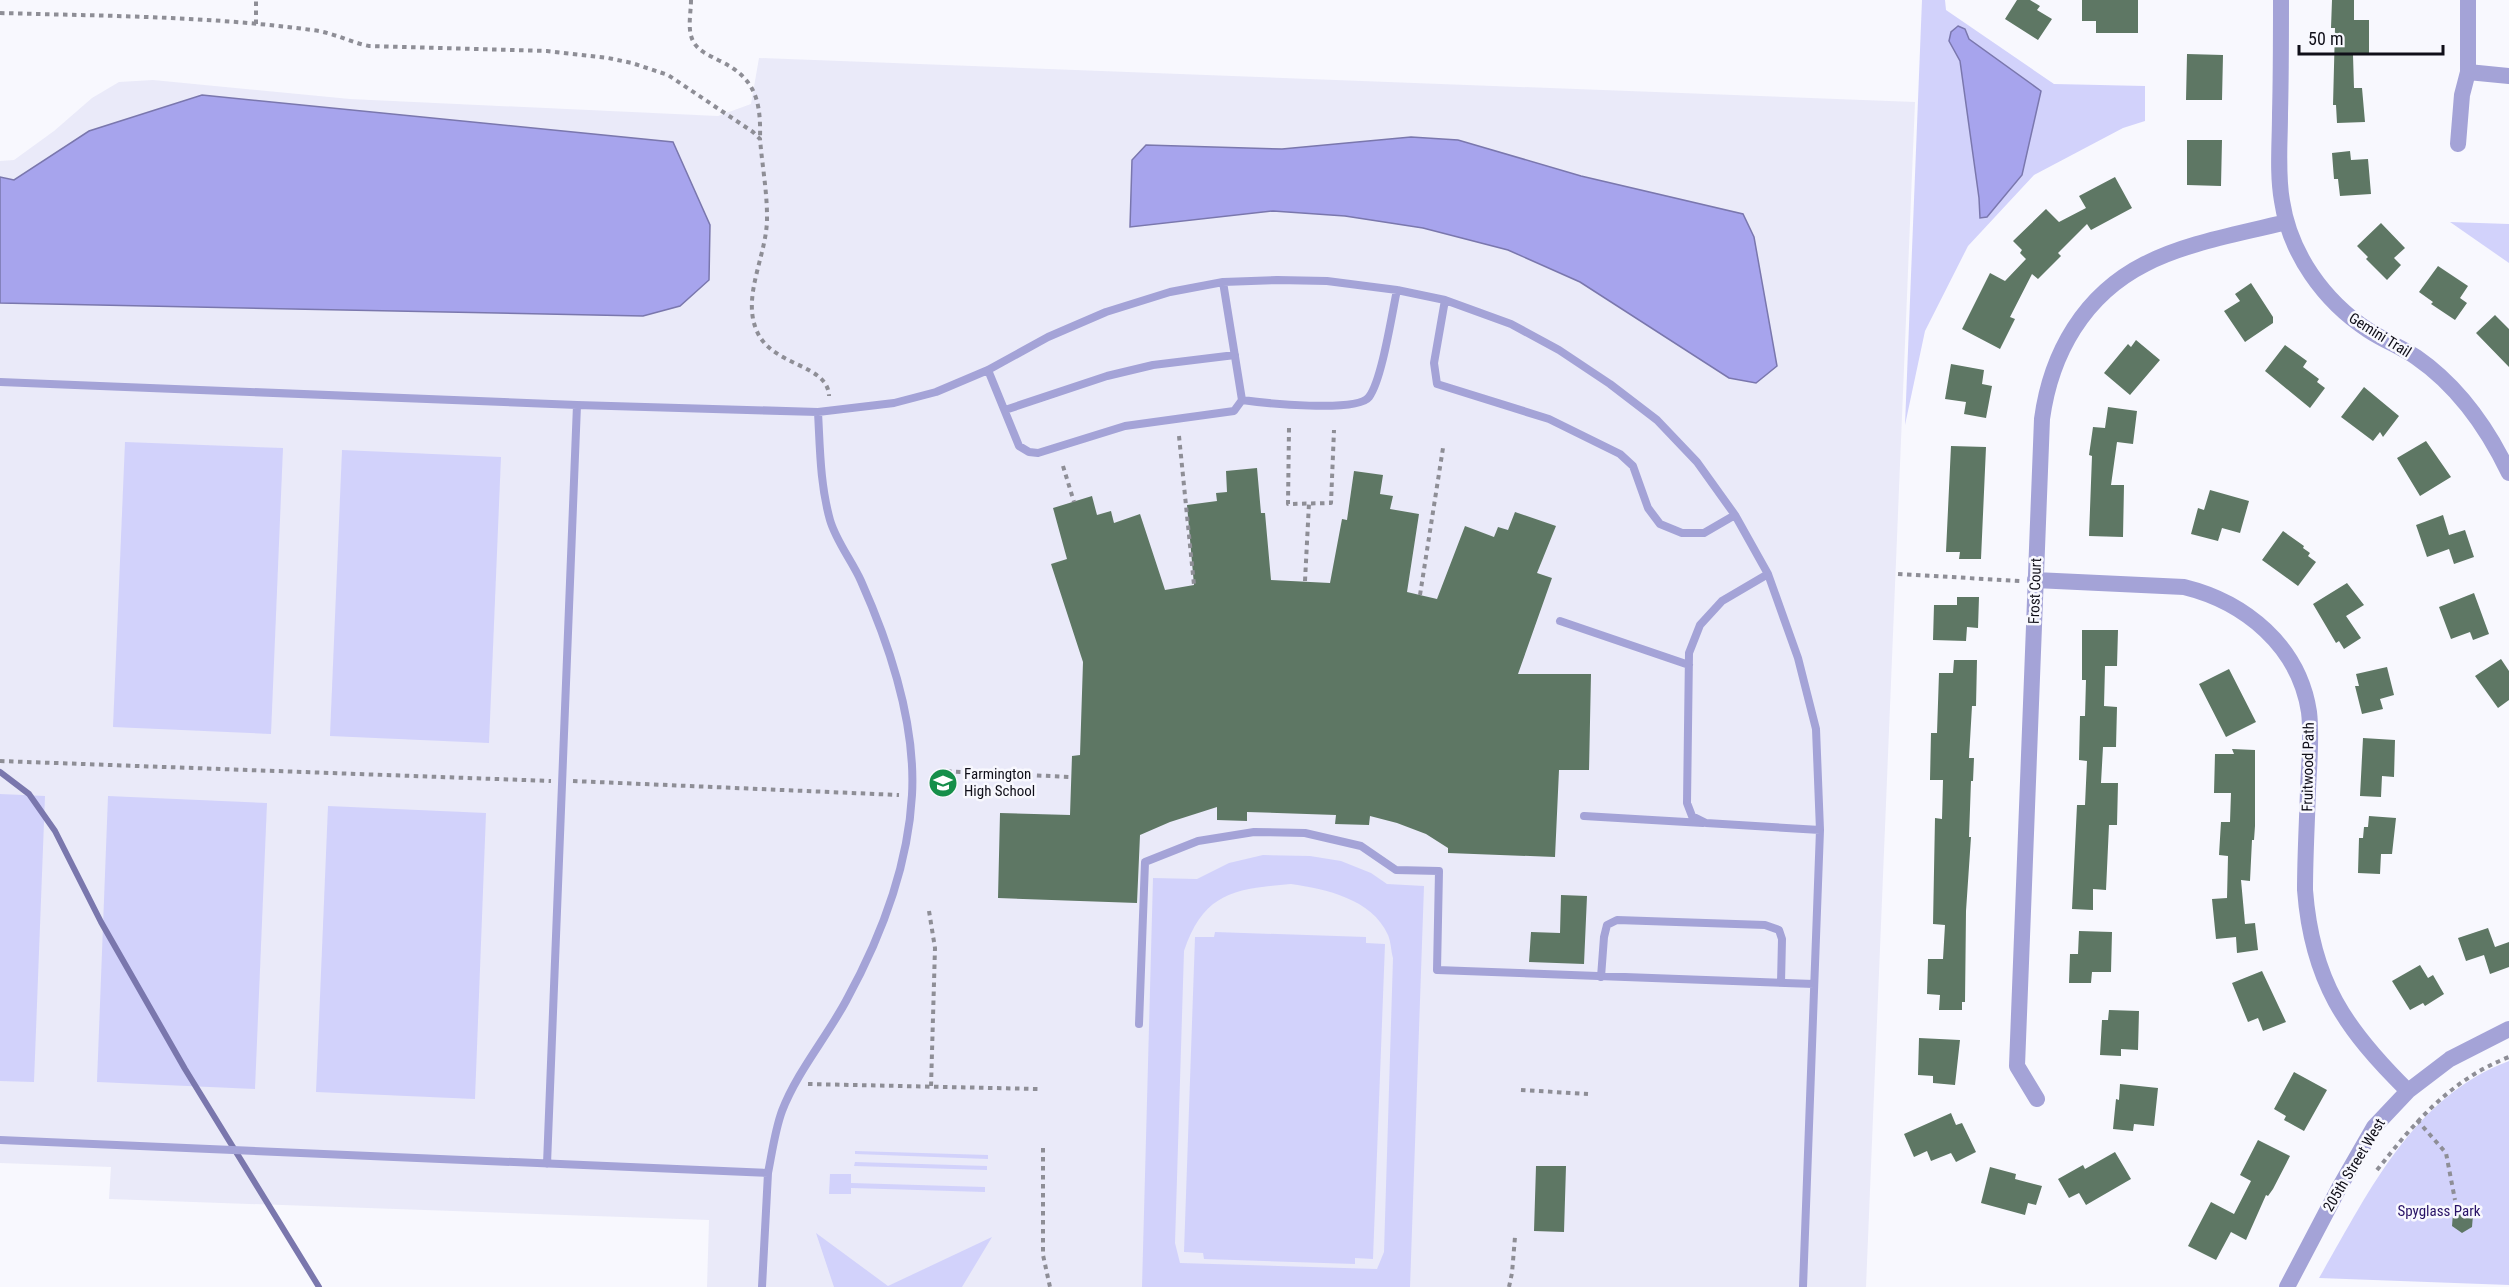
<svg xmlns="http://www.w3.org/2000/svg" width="2509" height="1287" font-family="'Roboto Condensed',sans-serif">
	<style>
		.built { fill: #eaeaf9 }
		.green { fill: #d2d2fb; fill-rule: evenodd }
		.water { fill: #a7a4ed; stroke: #7a77ad; stroke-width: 1.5 }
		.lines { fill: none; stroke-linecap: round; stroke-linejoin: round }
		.stream { stroke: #7a77ad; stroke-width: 6 }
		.building { fill: #5e7764 }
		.path { stroke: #8e8e96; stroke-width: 4; stroke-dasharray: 4.5 4.5; stroke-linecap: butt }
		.lane { stroke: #a4a3d7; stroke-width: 8 }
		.street { stroke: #a4a3d7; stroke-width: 16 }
		.labels { text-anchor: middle; stroke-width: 5; stroke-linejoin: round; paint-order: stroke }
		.street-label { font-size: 15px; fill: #100f19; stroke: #f8f8fe }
		.poi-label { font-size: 15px; fill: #100f19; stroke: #f8f8fe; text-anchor: start }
		.park-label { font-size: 15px; fill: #281266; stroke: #f8f8fe }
	</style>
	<rect width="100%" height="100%" fill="#f8f8fe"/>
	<path class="built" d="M759,58L1915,102L1866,1287H707L709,1220L109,1199L111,1167L0,1163V161L14,160L54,131L92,98L119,82L153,80L350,99L718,116L751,104Z"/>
	<path class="green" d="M1922,0H1945L1946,10L2054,84L2145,86V121L2123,128L2034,175L1968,246L1925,331L1905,425ZM1965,29L1969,39L2004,65L1980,218L1979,198L1960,61L1955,49Z
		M2450,222L2509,224V263Z
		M125,442L283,448L271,734L113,727Z
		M342,450L501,457L489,743L330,736Z
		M0,794L45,796L34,1082L0,1081Z
		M108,796L267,803L255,1089L97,1082Z
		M328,806L486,813L475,1099L316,1092Z
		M1263,855L1310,856L1341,861L1371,873L1387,884L1424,886L1410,1287H1142L1153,878L1197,879L1229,863ZM1291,884C1326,889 1372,899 1388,935C1391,942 1391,951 1393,958L1384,1252L1377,1269L1180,1263L1175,1243L1184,951C1204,892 1235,889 1291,884Z
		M1215,932L1366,937V943L1385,944L1373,1259L1355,1258V1264L1204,1259L1203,1253L1184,1252L1195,937H1214Z
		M2509,1061V1285L2319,1278C2368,1194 2412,1097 2509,1061Z
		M855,1151L988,1155V1159L855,1154Z
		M855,1162L987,1166V1170L854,1166Z
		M830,1174H851V1183L985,1187V1192L851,1188V1194H829Z
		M816,1233L888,1286L992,1237L962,1287H834Z"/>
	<path class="water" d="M1958,26L1965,29L1969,39L2041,91L2022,175L1987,217L1980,218L1979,198L1960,61L1949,41L1951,32Z
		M202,95L673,142L710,225L709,280L680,306L643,316L0,303V177L14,180L89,131Z
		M1411,137L1458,140L1581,176L1743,214L1754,237L1777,366L1756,383L1729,378L1580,282L1508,250L1423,228L1345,216L1273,211L1130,227L1132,160L1146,145L1282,149Z"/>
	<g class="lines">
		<path class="stream" d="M0,772L29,794L55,831L101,922L185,1069L319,1287"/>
	</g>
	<path class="building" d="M2017,0H2030L2040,6L2037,10L2052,19L2038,40L2005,19Z
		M2082,0H2138V33H2096V21H2082Z
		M2332,0H2354V20H2369V55H2353L2354,88H2362L2365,122L2337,123L2336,105H2333L2335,28H2331Z
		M2187,54L2223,55L2222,100H2186Z
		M2187,140H2222L2221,186L2187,185Z
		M2350,151L2351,160L2368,159L2371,194L2340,196L2338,179H2334L2332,153Z
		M2115,177L2132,208L2091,230L2087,224L2058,253L2061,256L2038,279L2032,274L2010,317L2015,319L2000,349L1962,329L1990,273L2005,281L2026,259L2020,253L2022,250L2013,241L2046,209L2059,222L2086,208L2079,196Z
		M2381,223L2405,248L2394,258L2401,265L2387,280L2366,259L2368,257L2357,246Z
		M2438,266L2468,286L2460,298L2467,303L2455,320L2431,304L2433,302L2419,292Z
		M2251,283L2273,317V323L2245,342L2224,311L2240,301L2235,294Z
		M2495,315L2509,329V367L2476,333Z
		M2136,340L2160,360L2130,395L2104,373L2128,344L2131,347Z
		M2285,345L2307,361L2303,367L2319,379L2317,382L2325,388L2310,408L2265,371Z
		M1951,364L1984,370L1982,384L1992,386L1986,418L1964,414L1966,402L1945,399Z
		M2364,387L2399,416L2383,437L2380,432L2373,441L2341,417Z
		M2108,407L2137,411L2133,444L2117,442L2111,485H2124L2123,537L2089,536L2092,456L2089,455L2093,427L2105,428Z
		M2426,441L2451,477L2420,496L2397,458Z
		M1951,446L1986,447L1981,559H1959L1960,552H1946Z
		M1257,468L1261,513H1265L1271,580L1330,583L1342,519L1347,520L1354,471L1383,475L1380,494L1393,496L1390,509L1419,514L1407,592L1437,599L1465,526L1494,537L1498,527L1508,530L1515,512L1556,526L1537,573L1552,578L1518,674H1591L1589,770H1559L1555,857L1448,853V848L1426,834L1397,823L1370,816L1369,825L1335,824L1336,815L1247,812V821L1217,820V807L1170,822L1140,835L1137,903L998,898L1000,813L1070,815L1072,756L1080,755L1083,662L1051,564L1067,559L1053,508L1092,496L1097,515L1111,511L1114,523L1140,514L1165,590L1194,585L1187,505L1217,501L1216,493L1227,492L1226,471Z
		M2210,490L2249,501L2240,533L2222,528L2218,541L2191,534L2198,508L2204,510Z
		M2443,515L2449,535L2465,530L2474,557L2454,564L2449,549L2427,557L2416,525Z
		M2283,531L2304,546L2303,548L2310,553L2308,556L2316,562L2298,586L2262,560Z
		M2347,583L2364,605L2346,616L2361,638L2344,649L2339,641L2336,643L2313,604Z
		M2474,593L2489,634L2473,640L2470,632L2451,639L2439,607Z
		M1957,597H1979L1978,628L1967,627L1966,641L1933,640L1934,605H1957Z
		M2082,630H2118L2117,666H2105L2104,706L2117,707L2116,747H2103L2101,783H2118L2117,825H2109L2106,890L2093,889V910L2072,909L2077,805H2085L2087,761L2079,760L2080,716H2085L2086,680H2082Z
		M2501,659L2509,671V700L2498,708L2475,676Z
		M1954,660H1977L1976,706H1972L1969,758H1974L1973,781H1971L1969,837H1971L1966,911L1965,1002H1962V1010H1939L1940,995L1927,994L1928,959H1943L1945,925L1933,924L1935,818L1942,819L1943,780H1930L1931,733H1937L1939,673H1953Z
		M2387,667L2394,695L2380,699L2383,709L2362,714L2355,686H2359L2356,674Z
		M2229,669L2256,722L2226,737L2199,684Z
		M2363,738L2395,740L2394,777L2382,776L2381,797L2360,796Z
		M2232,749L2255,750V826L2254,840H2252L2250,881L2241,880L2245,924L2255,923L2258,950L2237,953L2236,937L2216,939L2212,899L2227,898L2228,856L2219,855L2221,822H2230L2231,793H2214L2215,754H2234Z
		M2369,816L2396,818L2392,854H2381L2380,874L2358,873L2359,838H2363L2364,827H2368Z
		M1561,895L1587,896L1584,964L1529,962L1531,932L1560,933Z
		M2488,928L2495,947L2509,942V967L2490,974L2484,955L2466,961L2458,938Z
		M2079,931L2112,932L2111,972H2092L2091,983H2069L2070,954H2078Z
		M2420,965L2428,978L2433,975L2444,994L2425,1006L2423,1003L2410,1010L2392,981Z
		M2262,971L2286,1022L2263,1031L2258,1018L2248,1022L2232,983Z
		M2109,1010L2139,1011L2138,1050L2121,1049V1056L2100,1055L2102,1020H2108Z
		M1919,1038L1960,1040L1955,1085L1933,1083V1076L1918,1075Z
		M2294,1072L2327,1090L2304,1131L2284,1120L2286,1116L2274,1109Z
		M2120,1084L2158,1088L2154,1126L2134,1124L2133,1131L2113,1129L2116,1099L2119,1100Z
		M1951,1113L1956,1125L1962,1123L1976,1152L1956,1162L1951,1153L1931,1161L1927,1151L1914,1157L1904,1134Z
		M2258,1140L2290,1156L2273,1189L2268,1196L2266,1195L2246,1240L2231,1232L2216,1260L2188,1246L2211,1202L2234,1214L2251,1181L2240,1175Z
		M2115,1152L2131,1179L2086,1205L2079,1193L2069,1198L2058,1179L2083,1165L2085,1169Z
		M1536,1166H1566L1564,1232L1534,1231Z
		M1990,1167L2016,1174L2015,1179L2042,1186L2036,1205L2028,1203L2025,1215L1981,1203Z
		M2463,1208L2473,1215L2472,1227L2462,1233L2452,1226L2453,1213Z"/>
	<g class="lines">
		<path class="path" d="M691,0C691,13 687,29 693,41C698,51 709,55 718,60C755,77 761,100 760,138
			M0,13C104,16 208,16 312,30C332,32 349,42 369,46L547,51L608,58L632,63L668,75L753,132L760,139C762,164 767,191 767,216C768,253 742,294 756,329C770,367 828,363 829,396
			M256,24V0
			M1289,428L1288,504L1331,503L1334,430
			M1179,436L1194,585
			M1063,466L1074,502
			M1898,574L2020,581
			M1305,581L1309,503
			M1420,595L1443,448
			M0,761L551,781
			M938,771L1071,777
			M573,781L899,795
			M929,911L935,948L931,1087
			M808,1084L1038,1089
			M1521,1090L1588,1094
			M2417,1120L2446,1153L2455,1200
			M1043,1148V1255L1050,1287
			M2377,1170C2415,1122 2450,1080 2509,1057
			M1509,1287L1512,1273L1515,1237"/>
		<path class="lane" d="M1445,300L1434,363L1437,384L1549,419L1620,454L1633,466L1648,508L1660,524L1682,533H1704L1735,515
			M988,370L1019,446L1029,452L1038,453L1125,426L1234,411L1242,400L1223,282
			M0,382L577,405L818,412L894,403L936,392L988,370L1048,337L1106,312L1170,292L1223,282L1277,280L1327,281L1397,290L1445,300L1511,324L1559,350L1610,384L1657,420L1697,462L1735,515L1768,574L1798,658L1816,729L1820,830L1803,1287
			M1242,400C1264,403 1357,413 1369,397C1382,380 1392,313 1397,290
			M1005,410L1107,376L1153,365L1235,355
			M1768,574L1722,601L1700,625L1689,653L1687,803L1692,816L1706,823L1820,830
			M1560,621L1689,665
			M1584,816L1703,823
			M1601,977L1604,937L1607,925L1617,920L1765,925L1779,930L1782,939L1781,983
			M1139,1024L1145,862L1198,841L1254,832L1305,833L1361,846L1396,870L1439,871L1437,970L1814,984
			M0,1140L768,1173L762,1287
			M547,1164L577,405
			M768,1173C772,1153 775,1130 782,1111C797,1072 826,1038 846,1001C880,939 908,867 912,795C916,723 890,646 861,581C852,561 836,541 830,520C820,484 820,448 818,412"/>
		<path class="street" d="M2281,0C2281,38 2281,76 2280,114C2280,143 2277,173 2282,201C2290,254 2324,301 2368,330C2383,340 2401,347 2416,357C2458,386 2487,427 2509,473
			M2468,72L2509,76
			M2458,144L2462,95L2468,72V0
			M2035,580L2184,587C2245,602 2299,646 2309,712C2312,737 2309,764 2308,790C2307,823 2305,857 2305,890C2312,981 2345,1029 2408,1091
			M2037,1099L2017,1066L2042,419C2051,353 2084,295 2145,264C2188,242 2240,234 2286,222
			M2287,1287L2339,1188L2374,1127L2408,1091L2450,1059L2509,1029"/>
	</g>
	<defs>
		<g id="school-disc" transform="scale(1.5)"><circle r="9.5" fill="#168f4a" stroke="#f8f8fe"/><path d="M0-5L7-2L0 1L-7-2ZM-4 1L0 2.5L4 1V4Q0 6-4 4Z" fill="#fff"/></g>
	</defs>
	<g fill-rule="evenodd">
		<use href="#school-disc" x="943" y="783"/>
	</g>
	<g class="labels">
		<g class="street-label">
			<text transform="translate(2380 335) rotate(32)" y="5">Gemini Trail</text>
			<text transform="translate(2035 591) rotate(-88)" y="5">Frost Court</text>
			<text transform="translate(2308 767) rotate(-89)" y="5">Fruitwood Path</text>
			<text transform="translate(2354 1165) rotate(-59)" y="5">205th Street West</text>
		</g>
		<g class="poi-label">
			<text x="964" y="779">Farmington<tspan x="964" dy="17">High School</tspan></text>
		</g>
		<g class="park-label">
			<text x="2439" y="1216">Spyglass Park</text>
		</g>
	</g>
	<path d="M2299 45v9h144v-9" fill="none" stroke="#100f19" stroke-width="3"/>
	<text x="2308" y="45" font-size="18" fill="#100f19" stroke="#f8f8fe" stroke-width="4.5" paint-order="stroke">50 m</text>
</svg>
